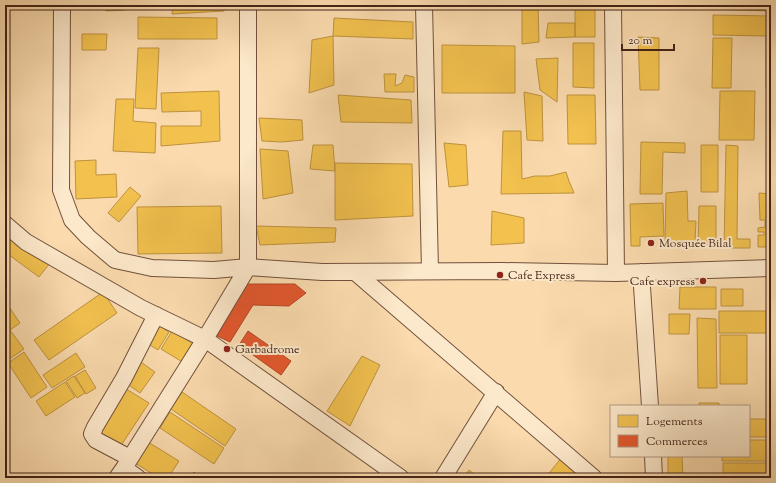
<svg xmlns="http://www.w3.org/2000/svg" width="776" height="483" font-family="'Sorts Mill Goudy',serif">
	<style>
		.homes { fill: #f2c14e; stroke: #be923e }
		.shops { fill: #e4572e; stroke: #b44727 }
		.lines { fill: none; stroke-linecap: round; stroke-linejoin: round }
		.minor-casing { stroke: #71513d; stroke-width: 18 }
		.minor { stroke: #fce8ca; stroke-width: 16 }
		.poi-dot { fill: #8f2418; stroke: #fce8ca; stroke-width: 1.5 }
		.labels { text-anchor: middle; stroke-width: 4; stroke-linejoin: round; paint-order: stroke }
		.poi-label { font-size: 12px; fill: #432317; stroke: #fce8ca; text-anchor: start }
	</style>
	<rect width="100%" height="100%" fill="#fbdbae"/>
	<filter id="stains"><feTurbulence type="fractalNoise" baseFrequency=".005" numOctaves="4"/><feColorMatrix values="0 0 0 0 .2 0 0 0 0 .09 0 0 0 0 .02 0 0 0 .5 -.17"/></filter>
	<radialGradient id="worn" r=".72"><stop offset=".6" stop-color="#630" stop-opacity="0"/><stop offset="1" stop-color="#630" stop-opacity=".3"/></radialGradient>
	<path class="homes" d="M105,5H124L125,10L106,11Z
		M173,5H224V11L172,14Z
		M522,5H538L539,42L522,44Z
		M575,5H595V37H575Z
		M710,5H771V11L710,9Z
		M713,15L771,16V89H766V36L713,35Z
		M138,17L217,18V39H138Z
		M334,18L413,22V39L333,36Z
		M548,23H575V37L546,38Z
		M82,34H107L106,50H82Z
		M333,36L334,85L309,93L312,40Z
		M638,37L659,38V90H640Z
		M713,38H732L731,88H712Z
		M573,43H594V88L573,87Z
		M442,45L515,46V93H442Z
		M138,48H159L156,109L135,108Z
		M558,58L557,102L540,90L536,59Z
		M384,74H396L395,86L402,83L405,75L414,77V92H385Z
		M219,91L220,141L161,146V126H201V111L162,112L161,93Z
		M720,91H755L754,140H719Z
		M524,92L542,96L543,141L527,140Z
		M338,95L411,100L412,123L341,122Z
		M567,95H595L596,144H568Z
		M116,99H134L133,121L156,123L155,153L113,151Z
		M259,118L302,120L303,140L282,142L262,141Z
		M503,131H521L522,179L535,176H550L566,172L569,181L574,193L501,194Z
		M641,142L685,143V153L663,152L662,194H640Z
		M444,143L466,145L468,185L449,187Z
		M313,145H333L335,171L310,169Z
		M701,145H718V192H701Z
		M726,145L738,146L737,239H750V248H724Z
		M260,149L288,151L293,193L263,199Z
		M96,160V175L116,174L117,197L76,199L75,161Z
		M335,163L412,164L413,216L335,220Z
		M130,187L141,196L119,222L108,213Z
		M687,191L688,221H696L695,243L665,244L666,193Z
		M759,193L771,194V247H758V235H764V232H758V228L765,227V220H760Z
		M663,203L664,236L640,237V246H631L630,204Z
		M221,206L222,253L138,254L137,207Z
		M699,206H716V244H698Z
		M492,211L524,218V243L491,245Z
		M256,226L336,228L335,242L260,245Z
		M5,230L50,263L39,277L5,252Z
		M768,286H771V307H767Z
		M680,287H716V309H679Z
		M721,289H743V306H721Z
		M103,292L117,313L49,360L34,340Z
		M5,301L20,323L10,330L24,349L5,362Z
		M719,311H771V333H719Z
		M669,314H690L689,334H669Z
		M697,318L716,319L717,388H698Z
		M156,324L169,332L158,350L145,342Z
		M172,331L195,345L184,363L161,349Z
		M720,335H747V384H720Z
		M24,352L47,387L31,398L8,363Z
		M76,353L85,367L52,388L43,375Z
		M362,356L380,365L350,426L327,411Z
		M138,360L155,372L140,393L123,381Z
		M85,370L96,388L86,394L75,376Z
		M74,376L85,393L77,398L66,381Z
		M65,382L75,397L46,416L36,401Z
		M123,387L149,403L120,447L95,430Z
		M182,392L236,429L225,446L171,409Z
		M699,403H719V406H699Z
		M170,412L224,448L214,464L160,428Z
		M749,419H771V437H749Z
		M749,440H771V461H722V456H749Z
		M148,442L179,461L168,478H159L135,463Z
		M668,456H682L683,478H668Z
		M562,457L586,478H547L546,477Z
		M723,463H771V478H723Z
		M469,470L479,478H463Z
		M194,472L202,478H190Z"/>
	<path class="shops" d="M247,284H295L306,293L289,306L253,305L230,342L215,335Z
		M248,331L291,361L281,375L239,345Z"/>
	<g class="lines">
		<g class="minor-casing">
			<path id="minor" d="M62,5L61,190L72,220L88,237L115,260L152,268L214,270L248,267L322,272L502,271L616,273L771,268
				M424,5L430,271
				M613,5L616,273
				M5,224L26,242L141,308L205,339L401,478
				M355,272L594,478
				M641,272L650,406
				M653,456L654,478
				M130,458L96,440L92,434L95,427L124,378L156,315
				M124,468L138,478
				M117,478L124,468L205,339L248,267V5
				M443,478L496,392"/>
		</g>
		<use href="#minor" class="minor"/>
	</g>
	<g class="poi-dot">
		<circle cx="651" cy="243" r="4"/>
		<circle cx="500" cy="275" r="4"/>
		<circle cx="703" cy="281" r="4"/>
		<circle cx="227" cy="349" r="4"/>
	</g>
	<g class="labels">
		<g class="poi-label">
			<text x="659" y="247">Mosquée Bilal</text>
			<text x="508" y="279">Cafe Express</text>
			<text x="695" y="285" text-anchor="end">Cafe express</text>
			<text x="235" y="353">Garbadrome</text>
		</g>
	</g>
	<rect width="776" height="483" fill="none" stroke="#fbdbae" stroke-width="20"/>
	<rect x="6" y="6" width="764" height="471" fill="none" stroke="#432317" stroke-width="2"/>
	<rect x="10" y="10" width="756" height="463" fill="none" stroke="#432317"/>
	<rect x="610" y="405" width="140" height="52" fill="#fce8ca" stroke="#b29982"/>
	<rect x="618" y="415" width="20" height="12" fill="#f2c14e" stroke="#b29982"/>
	<text x="646" y="425" font-size="12" fill="#432317">Logements</text>
	<rect x="618" y="435" width="20" height="12" fill="#e4572e" stroke="#b29982"/>
	<text x="646" y="445" font-size="12" fill="#432317">Commerces</text>
	<path d="M622 44v6h52v-6" fill="none" stroke="#432317" stroke-width="2"/>
	<text x="628" y="44" font-size="12" fill="#432317" stroke="#fce8ca" stroke-width="3" paint-order="stroke">20 m</text>
	<rect width="100%" height="100%" filter="url(#stains)"/>
	<rect width="100%" height="100%" fill="url(#worn)"/>
</svg>
